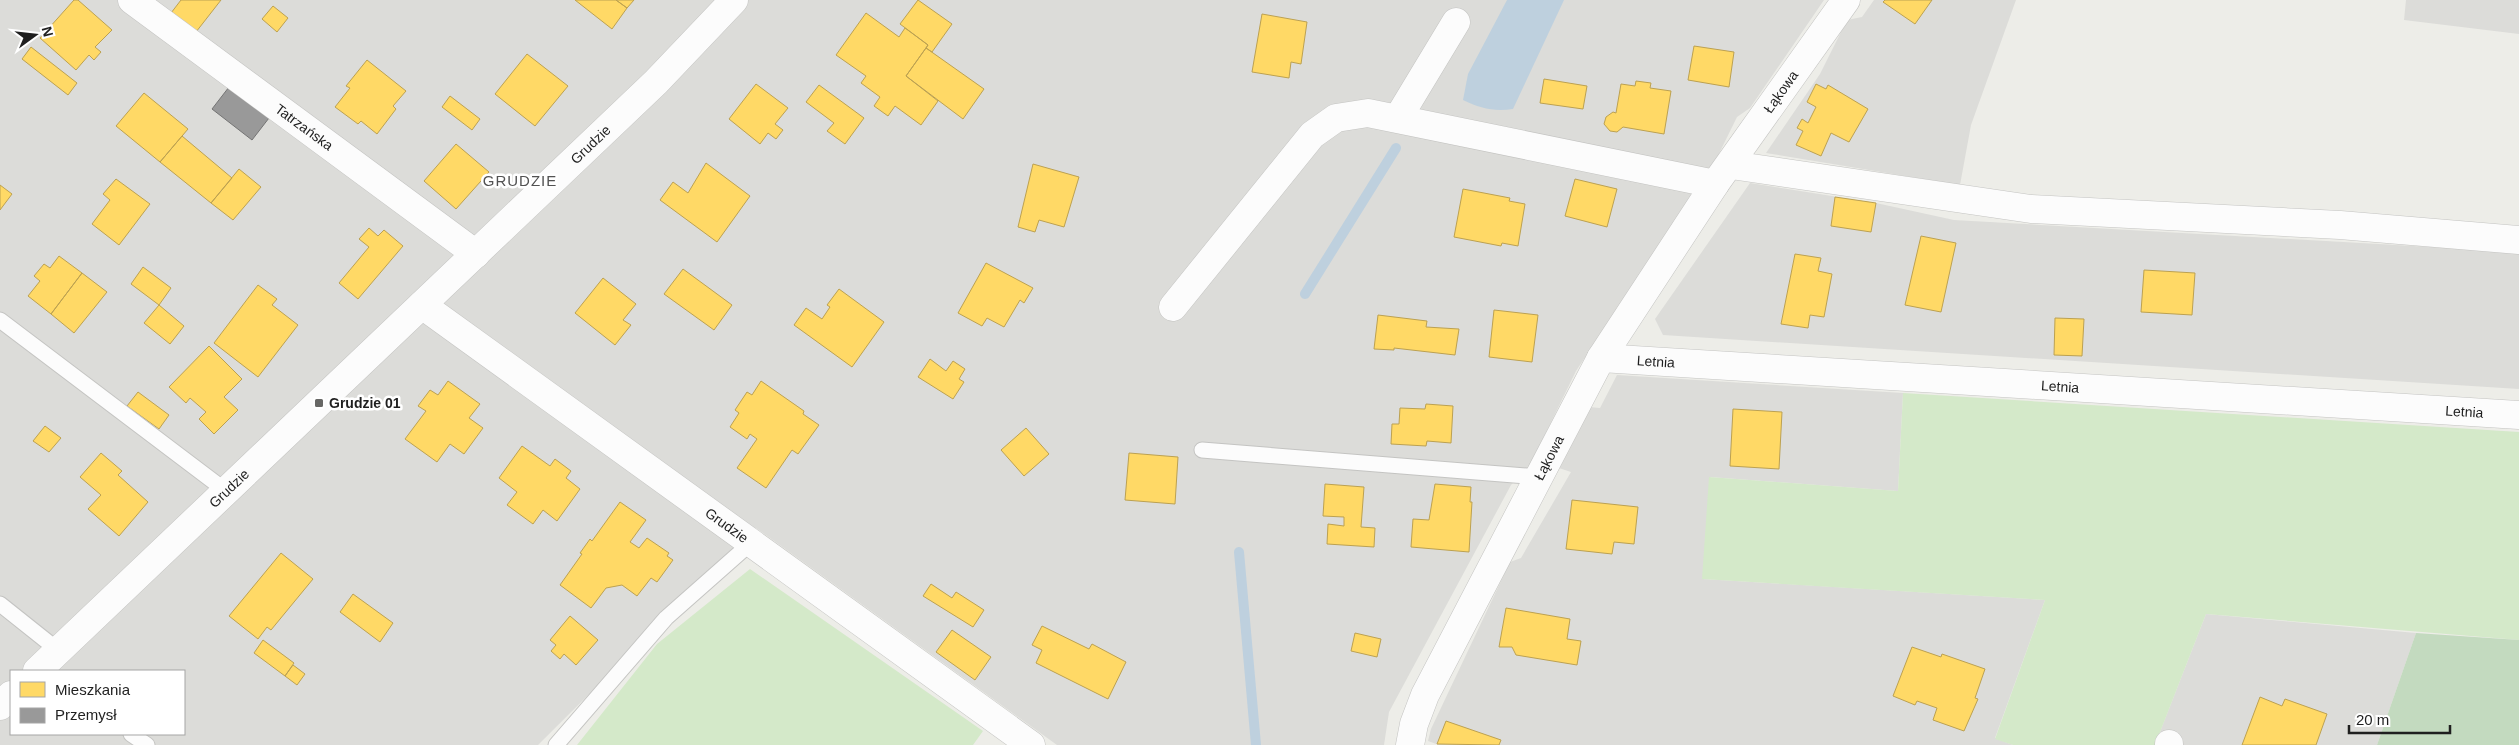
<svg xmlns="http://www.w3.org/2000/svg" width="2519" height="745" font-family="Arial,sans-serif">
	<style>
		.residential { fill: #dcdcd9; fill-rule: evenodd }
		.grass { fill: #d4e9c9 }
		.forest { fill: #c3dabf }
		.water { fill: #bed0de }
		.homes { fill: #ffd966; stroke: #bca151 }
		.industry { fill: #999; stroke: #747474 }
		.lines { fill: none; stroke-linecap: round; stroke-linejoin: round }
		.stream { stroke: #bed0de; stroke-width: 10 }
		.lane-casing { stroke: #c4c4c2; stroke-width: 17 }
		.street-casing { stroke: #c4c4c2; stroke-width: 29 }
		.lane { stroke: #fcfcfc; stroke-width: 15 }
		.street { stroke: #fcfcfc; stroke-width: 28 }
		.poi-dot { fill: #676765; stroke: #fff; stroke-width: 2 }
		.labels { text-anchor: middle; stroke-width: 5; stroke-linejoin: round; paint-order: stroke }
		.street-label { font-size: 14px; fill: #1f1f1f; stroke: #fff }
		.poi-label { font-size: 14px; font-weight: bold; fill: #1f1f1f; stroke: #fff; text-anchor: start }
		.neighbourhood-label { font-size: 15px; letter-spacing: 1px; fill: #525252; stroke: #fff }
	</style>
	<rect width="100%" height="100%" fill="#edede8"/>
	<path class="residential" d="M0,0H1824L1750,108L1737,117L1709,174L1691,197L1576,371L1531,463L1511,485L1389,712L1384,745H1057L756,528L538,745H0ZM11,671H184V734H11Z
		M1874,0H2016L1971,125L1960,185L1766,153L1820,74L1847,20L1862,17Z
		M2406,0H2519V34L2404,20Z
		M1750,183L1876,203L1954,220L2519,252V389L1663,335L1655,319Z
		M1617,375L1903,393L1898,491L1710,477L1703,579L2045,600L1995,738L2013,745H1439L1428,741L1431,729L1510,562L1521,558L1571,472L1559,468L1589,407L1600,408Z
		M2206,614L2416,633L2377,745H2180L2158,737Z"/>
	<path class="grass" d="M1903,393L2519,432V640L2206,614L2155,745H2013L1995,739L2045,600L1702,579L1709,477L1898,491Z
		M750,569L983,731L973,745H577L657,644Z"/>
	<path class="forest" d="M2416,633L2519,640V745H2377Z"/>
	<path class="water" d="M1507,0H1564L1513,109C1493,112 1480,108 1463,100L1468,74Z"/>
	<path class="homes" d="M74,0H78L112,30L95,47L101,52L94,60L89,55L76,70L40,38Z
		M181,0H221L196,32L171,13Z
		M575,0H616L627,8L612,29Z
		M616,0H634L627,8Z
		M918,0L952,24L932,52L926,48L928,45L900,24Z
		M1885,0H1932L1915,24L1883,2Z
		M273,6L288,18L277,32L262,19Z
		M866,13L899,37L905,28L928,45L906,76L938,101L921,125L895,106L888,116L874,106L880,97L861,83L866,76L836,55Z
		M1262,14L1307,22L1301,64L1291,62L1289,78L1252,72Z
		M1694,46L1734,52L1729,87L1688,80Z
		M31,47L77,83L68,95L22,59Z
		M926,48L984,89L963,119L906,76Z
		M527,54L568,86L535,126L495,94Z
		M367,60L406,91L393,106L396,109L377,134L361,121L358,124L335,107L350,88L346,86Z
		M1544,79L1587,86L1583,109L1540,103Z
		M1636,81L1651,83L1650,88L1671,91L1664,134L1623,127L1617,132L1610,131L1604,124L1606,117L1613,112L1616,113L1621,84L1635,86Z
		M756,84L788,108L775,124L783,130L776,139L768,133L760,144L729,119Z
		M1816,84L1826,89L1828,85L1868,109L1849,142L1831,133L1821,156L1796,145L1803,131L1797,128L1802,119L1808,123L1816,107L1807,102Z
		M819,85L864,118L845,144L827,131L834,123L806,102Z
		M144,93L188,129L160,162L116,126Z
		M450,96L480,119L472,130L442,107Z
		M182,136L232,178L211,203L160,162Z
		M456,144L489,172L456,209L424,181Z
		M706,163L750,196L717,242L660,200L673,182L688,193Z
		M1033,164L1079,177L1064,227L1039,220L1035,232L1018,227Z
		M239,169L261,187L233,220L211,203Z
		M116,179L150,204L119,245L92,224L110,200L103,194Z
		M1575,179L1617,189L1607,227L1565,216Z
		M0,185L12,194L0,210Z
		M1463,189L1510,198L1509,201L1525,204L1518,246L1502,243L1501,246L1454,237Z
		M1835,197L1876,203L1871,232L1831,226Z
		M369,228L378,236L384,230L403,246L358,299L339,283L369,247L359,239Z
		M1921,236L1956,243L1941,312L1905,305Z
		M1795,254L1821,258L1818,271L1832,274L1824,317L1810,315L1808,328L1781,324Z
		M59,256L82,273L51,314L28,296L40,281L34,276L44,264L50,268Z
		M986,263L1033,288L1024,303L1020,300L1004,327L987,318L982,326L958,313Z
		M143,267L171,288L159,305L131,284Z
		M683,269L732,305L714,330L664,294Z
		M2144,270L2195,273L2192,315L2141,312Z
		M82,273L107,292L74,333L51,314Z
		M603,278L636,304L623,320L631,325L615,345L575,313Z
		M258,285L277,299L272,305L298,325L258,377L214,343Z
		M839,289L884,322L852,367L794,325L806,308L822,319L830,307L827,305Z
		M159,305L184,326L170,344L144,323Z
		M1494,310L1538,315L1532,362L1489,357Z
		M1378,315L1427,321L1426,327L1459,329L1455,355L1394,348V350L1374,349Z
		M2055,318L2084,319L2082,356L2054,355Z
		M209,346L242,379L224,397L238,410L214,434L199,419L206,412L190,398L186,403L169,387Z
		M930,359L946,371L953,361L965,369L959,379L964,382L953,399L918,377Z
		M448,381L480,404L469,418L483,428L464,454L450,444L437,462L405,439L426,411L418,406L430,390L438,395Z
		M761,381L804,411L803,414L819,425L798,454L792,450L766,488L737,468L757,439L750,434L747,439L730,427L739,413L735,410L747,392L752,395Z
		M138,392L169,415L159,429L127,406Z
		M1426,404L1453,406L1451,443L1427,441L1426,446L1391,444L1392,424H1399L1400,408L1425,409Z
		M1733,409L1782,412L1779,469L1730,466Z
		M45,426L61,438L49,452L33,441Z
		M1026,428L1049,454L1024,476L1001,450Z
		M522,446L550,466L555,459L571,471L566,478L580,489L557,521L543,510L533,524L507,505L517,492L499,478Z
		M101,453L122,471L118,475L148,502L119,536L88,509L101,495L80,477Z
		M1129,453L1178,457L1175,504L1125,500Z
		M1325,484L1364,487L1361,527L1375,528L1374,547L1327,544L1328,524L1344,526V517L1323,516Z
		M1435,484L1471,487L1470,502H1472L1469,552L1411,547L1413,519L1429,520Z
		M1572,500L1638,507L1634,544L1614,542L1612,554L1566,549Z
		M620,502L646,520L630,542L639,548L647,538L669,553L667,556L673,560L657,582L651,578L637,596L622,585L606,588L591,608L560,585L582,554L580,553L590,539L592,541Z
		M281,553L313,579L271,630L267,627L258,639L229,616Z
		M931,584L952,598L956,592L984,610L973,627L923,596Z
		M353,594L393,623L380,642L340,612Z
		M1506,608L1570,619L1567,639L1581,641L1577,665L1516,655L1512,647H1499Z
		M570,616L598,640L576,665L564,654L560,659L551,651L556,645L550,640Z
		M1042,626L1089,649L1092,644L1126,662L1108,699L1036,663L1042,650L1032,645Z
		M952,630L991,657L975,680L936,652Z
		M1355,633L1381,639L1377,657L1351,651Z
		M263,640L294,663L285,676L254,653Z
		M1912,647L1941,657L1942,654L1985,669L1975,698L1978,699L1964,731L1933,720L1937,708L1917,701L1915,705L1893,696Z
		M293,665L305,674L297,685L285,676Z
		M2260,697L2282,706L2285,699L2327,714L2316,745H2242Z
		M1446,721L1501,740L1499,745L1437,744Z"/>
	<path class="industry" d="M229,87L269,118L252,140L212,109Z"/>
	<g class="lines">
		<path class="stream" d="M1305,294L1396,148
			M1239,552L1256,745"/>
		<g class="lane-casing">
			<path id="lane" d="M0,320L226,491
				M1202,450L1539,477
				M0,604L59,651
				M131,734L147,745
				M556,745L666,618L752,542"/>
		</g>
		<g class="street-casing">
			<g id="street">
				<path id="s1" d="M132,0L476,254"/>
				<path d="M1398,118L1456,22"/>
				<path d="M1731,165L2031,209L2340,225L2519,240"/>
				<path id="s2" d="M422,305L1031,745"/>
				<path d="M1173,307L1312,135L1336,118L1368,113L1715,184"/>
				<path id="s3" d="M1601,358L2519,415"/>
				<path id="s4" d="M37,671L656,82L734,0"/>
				<path d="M0,706L11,695"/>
				<path id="s5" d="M1410,745L1414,724L1425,695L1601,358L1715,184L1846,0"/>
				<path d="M2169,745V744"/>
			</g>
		</g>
		<use href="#lane" class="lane"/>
		<use href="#street" class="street"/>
	</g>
	<rect class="poi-dot" x="314" y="398" width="10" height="10" rx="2.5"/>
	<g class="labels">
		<g class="street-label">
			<text dy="5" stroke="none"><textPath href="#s5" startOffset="754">Łąkowa</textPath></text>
			<text dy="5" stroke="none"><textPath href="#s1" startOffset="214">Tatrzańska</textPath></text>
			<text dy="5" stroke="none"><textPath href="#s4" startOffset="764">Grudzie</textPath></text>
			<text dy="5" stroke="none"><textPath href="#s3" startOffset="55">Letnia</textPath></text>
			<text dy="5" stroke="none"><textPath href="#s3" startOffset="460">Letnia</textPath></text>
			<text dy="5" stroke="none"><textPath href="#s3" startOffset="865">Letnia</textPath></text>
			<text dy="5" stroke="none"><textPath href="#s5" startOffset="320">Łąkowa</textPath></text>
			<text dy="5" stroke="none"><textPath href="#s4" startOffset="265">Grudzie</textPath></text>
			<text dy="5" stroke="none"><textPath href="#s2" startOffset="376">Grudzie</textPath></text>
		</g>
		<g class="poi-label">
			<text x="329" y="408">Grudzie 01</text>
		</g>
		<g class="neighbourhood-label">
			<text x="520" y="186">GRUDZIE</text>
		</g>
	</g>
	<rect x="10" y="670" width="175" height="65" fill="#ffffff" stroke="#a5a5a5"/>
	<rect x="20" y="682" width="25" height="15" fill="#ffd966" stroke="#a5a5a5"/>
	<text x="55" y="695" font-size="15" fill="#1f1f1f">Mieszkania</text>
	<rect x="20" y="708" width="25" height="15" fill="#999999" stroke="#a5a5a5"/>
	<text x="55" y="720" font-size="15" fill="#1f1f1f">Przemysł</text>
	<g transform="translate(35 35) rotate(75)" stroke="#ffffff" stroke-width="4" paint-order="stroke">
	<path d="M0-4L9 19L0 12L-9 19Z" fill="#1f1f1f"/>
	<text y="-8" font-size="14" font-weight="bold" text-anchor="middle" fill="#1f1f1f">N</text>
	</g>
	<path d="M2349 725v8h101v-8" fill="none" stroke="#1f1f1f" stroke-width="2.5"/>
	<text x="2356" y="725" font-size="15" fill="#1f1f1f" stroke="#ffffff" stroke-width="4" paint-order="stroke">20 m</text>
</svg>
